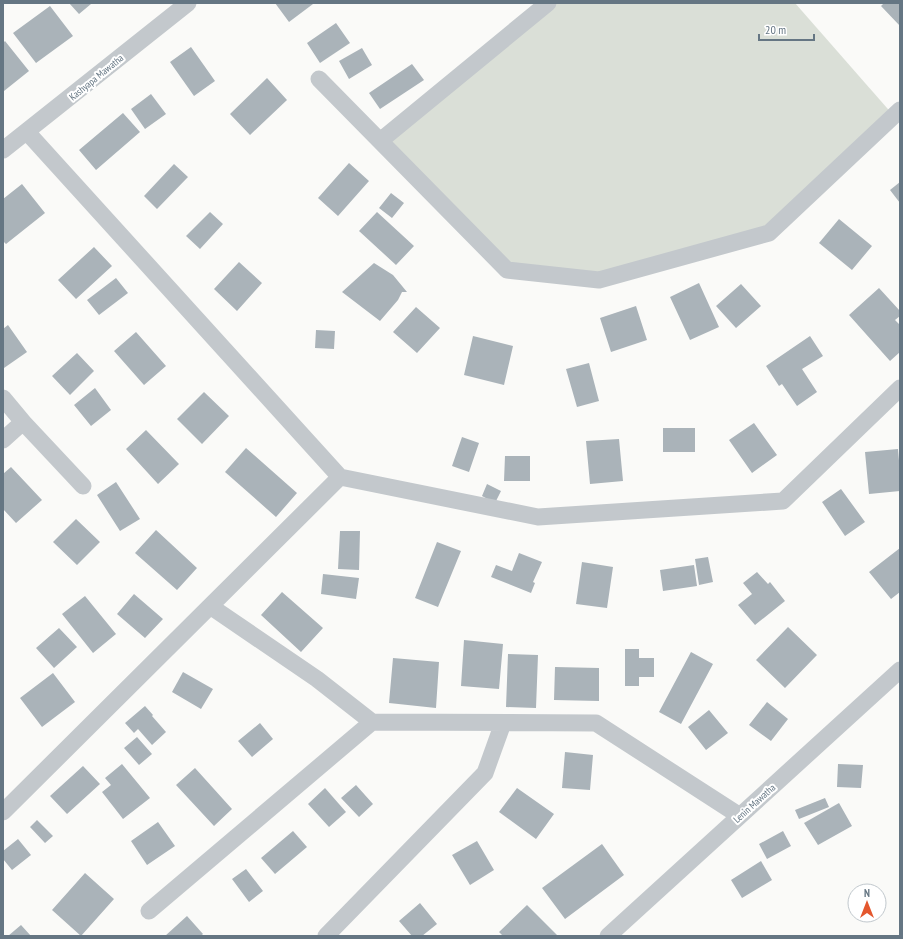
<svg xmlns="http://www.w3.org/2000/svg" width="903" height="939" font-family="'PT Sans Narrow',sans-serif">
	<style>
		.grass { fill: #dadfd7 }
		.building { fill: #aab3b9 }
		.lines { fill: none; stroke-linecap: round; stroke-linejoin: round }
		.minor { stroke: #c3c8cc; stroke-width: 17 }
		.labels { text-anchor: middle; stroke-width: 4; stroke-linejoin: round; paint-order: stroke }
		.street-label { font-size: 10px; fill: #657683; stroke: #fff }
	</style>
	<rect width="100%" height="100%" fill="#fafaf8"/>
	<path class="grass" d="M548,3H795L894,116L769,233L599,280L507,270L380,141Z"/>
	<path class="building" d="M69,3H90L91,4L79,14Z
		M275,3H312L313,4L289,22Z
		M884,3H900V26L881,6Z
		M50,6L73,36L36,63L13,33Z
		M336,23L350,43L320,63L307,43Z
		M5,41L29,71L4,91L3,89V43Z
		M191,47L215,81L194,96L170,62Z
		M362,48L372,65L349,79L339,61Z
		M412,64L424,80L380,109L369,93Z
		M267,78L287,100L250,135L230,114Z
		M151,94L166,114L145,129L131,109Z
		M123,113L140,132L96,170L79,150Z
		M349,163L369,181L338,216L318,198Z
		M174,164L188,177L157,209L144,196Z
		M900,182V203L890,190Z
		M22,184L45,213L6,244L3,241V199Z
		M391,193L404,203L392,218L379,208Z
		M210,212L223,224L200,249L186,236Z
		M377,212L414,246L396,265L359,231Z
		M839,219L872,246L852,270L819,243Z
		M94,247L112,266L76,299L58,280Z
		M239,262L262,283L237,311L214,289Z
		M374,263L393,275L407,292H402L398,300L380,321L342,292Z
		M116,278L128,293L99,315L87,300Z
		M699,283L719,327L690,340L670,297Z
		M741,284L761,306L736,328L716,306Z
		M879,288L900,311V316L895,320L900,325V352L890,361L849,315Z
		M636,306L647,340L611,352L600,318Z
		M416,307L440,328L417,353L393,332Z
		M8,325L27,352L4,368L3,366V329Z
		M316,330L335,331L334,349L315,348Z
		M136,332L166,366L144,385L114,351Z
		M473,336L513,346L504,385L464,375Z
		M810,336L823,356L802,369L817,392L797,406L782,384L779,386L766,366Z
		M77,353L94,371L70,395L52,376Z
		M589,363L599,401L577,407L566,369Z
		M95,388L111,410L91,426L74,405Z
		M204,392L229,416L202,444L177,419Z
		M754,423L777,455L752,473L729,440Z
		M663,428H695V452H663Z
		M146,430L179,464L158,484L126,449Z
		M462,437L479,443L469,472L452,466Z
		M619,439L623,481L590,484L586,441Z
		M246,448L297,493L276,517L225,472Z
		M898,449L900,472V491L869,494L865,452Z
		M505,456H530V481H504Z
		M11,467L42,500L16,523L3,509V474Z
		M116,482L140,519L120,531L97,495Z
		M487,484L501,491L495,503L482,496Z
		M841,489L865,522L845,536L822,502Z
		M76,519L100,542L77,565L53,542Z
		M156,530L197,568L177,590L135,553Z
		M340,531H360L359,570L338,569Z
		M437,542L461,551L438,607L415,598Z
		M900,548V592L891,599L869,572Z
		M519,553L542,562L533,582L535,583L531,593L491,577L496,565L512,571Z
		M708,557L713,582L699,585L695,559Z
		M582,562L613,567L607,608L576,604Z
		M694,565L697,586L663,591L660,570Z
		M757,572L768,584L770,582L785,601L755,625L738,605L752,594L743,583Z
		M323,574L359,578L356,599L321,594Z
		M282,592L323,628L301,652L261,615Z
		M134,594L163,619L145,638L117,614Z
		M85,596L116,634L93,653L62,614Z
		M788,627L817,655L785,688L756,660Z
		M59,628L77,647L54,668L36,648Z
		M464,640L503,644L499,689L461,686Z
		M625,649H639V658H654V677H639V686H625Z
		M691,652L713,664L681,724L659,712Z
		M508,654L538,655L536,708L506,707Z
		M393,658L439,662L436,708L389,703Z
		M555,667L599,668V701L554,700Z
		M183,672L213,689L201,709L172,692Z
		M53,673L75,702L42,727L20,698Z
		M767,702L788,719L771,741L749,725Z
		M145,706L153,715L152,716L166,732L152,745L138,729L134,733L125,723Z
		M709,710L728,733L706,750L688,727Z
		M260,723L273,739L252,757L238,741Z
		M137,737L152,754L139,765L124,748Z
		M565,752L593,755L590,790L562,788Z
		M122,764L150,798L123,819L102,792L111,785L105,778Z
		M838,764L863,765L861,788L837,787Z
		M83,766L100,784L67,814L50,796Z
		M195,768L232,809L214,826L176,785Z
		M356,785L373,804L359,817L341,798Z
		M325,788L346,812L329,827L308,804Z
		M517,788L554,814L536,839L499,812Z
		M825,798L829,807L799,819L795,810Z
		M839,803L852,826L818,845L804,823Z
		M37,820L53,836L45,843L30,827Z
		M158,822L175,846L147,865L131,841Z
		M293,831L307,847L275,874L261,858Z
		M783,831L791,846L767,859L759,844Z
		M18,839L31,855L12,870L3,859V851Z
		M477,841L494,870L470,885L452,855Z
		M602,844L624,875L565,919L542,888Z
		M761,861L772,880L742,898L731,880Z
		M246,869L263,891L249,902L232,879Z
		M85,873L114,899L81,936L52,910Z
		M420,903L437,924L422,936H412L399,921Z
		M527,905L558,936H503L499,932Z
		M187,916L203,934L201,936H165Z
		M21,925L31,936H8Z"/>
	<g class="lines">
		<path class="minor" d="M319,79L507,270L599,280L769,233L900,110
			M27,132L340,477L538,517L783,501L900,388
			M380,141L548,3
			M3,150L188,3
			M3,398L23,422L3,440
			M23,422L83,486
			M210,606L317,679L372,722
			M3,812L340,477
			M149,911L372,722L596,723L740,816
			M326,936L485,773L503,723
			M608,936L900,670"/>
	</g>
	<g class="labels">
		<g class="street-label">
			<text transform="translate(96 77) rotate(-39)" y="4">Kashyapa Mawatha</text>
			<text transform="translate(754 803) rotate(-42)" y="4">Lenin Mawatha</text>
		</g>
	</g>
	<rect width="903" height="939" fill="none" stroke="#657683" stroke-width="8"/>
	<g transform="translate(867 903)"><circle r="19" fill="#ffffff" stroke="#c1c8cd"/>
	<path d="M0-3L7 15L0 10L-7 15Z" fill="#e4572e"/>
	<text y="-6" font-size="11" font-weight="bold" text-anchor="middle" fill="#657683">N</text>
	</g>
	<path d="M759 34v6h55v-6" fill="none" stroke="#657683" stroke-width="2"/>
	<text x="765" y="34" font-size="12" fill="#657683" stroke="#ffffff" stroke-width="3" paint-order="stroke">20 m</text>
</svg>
